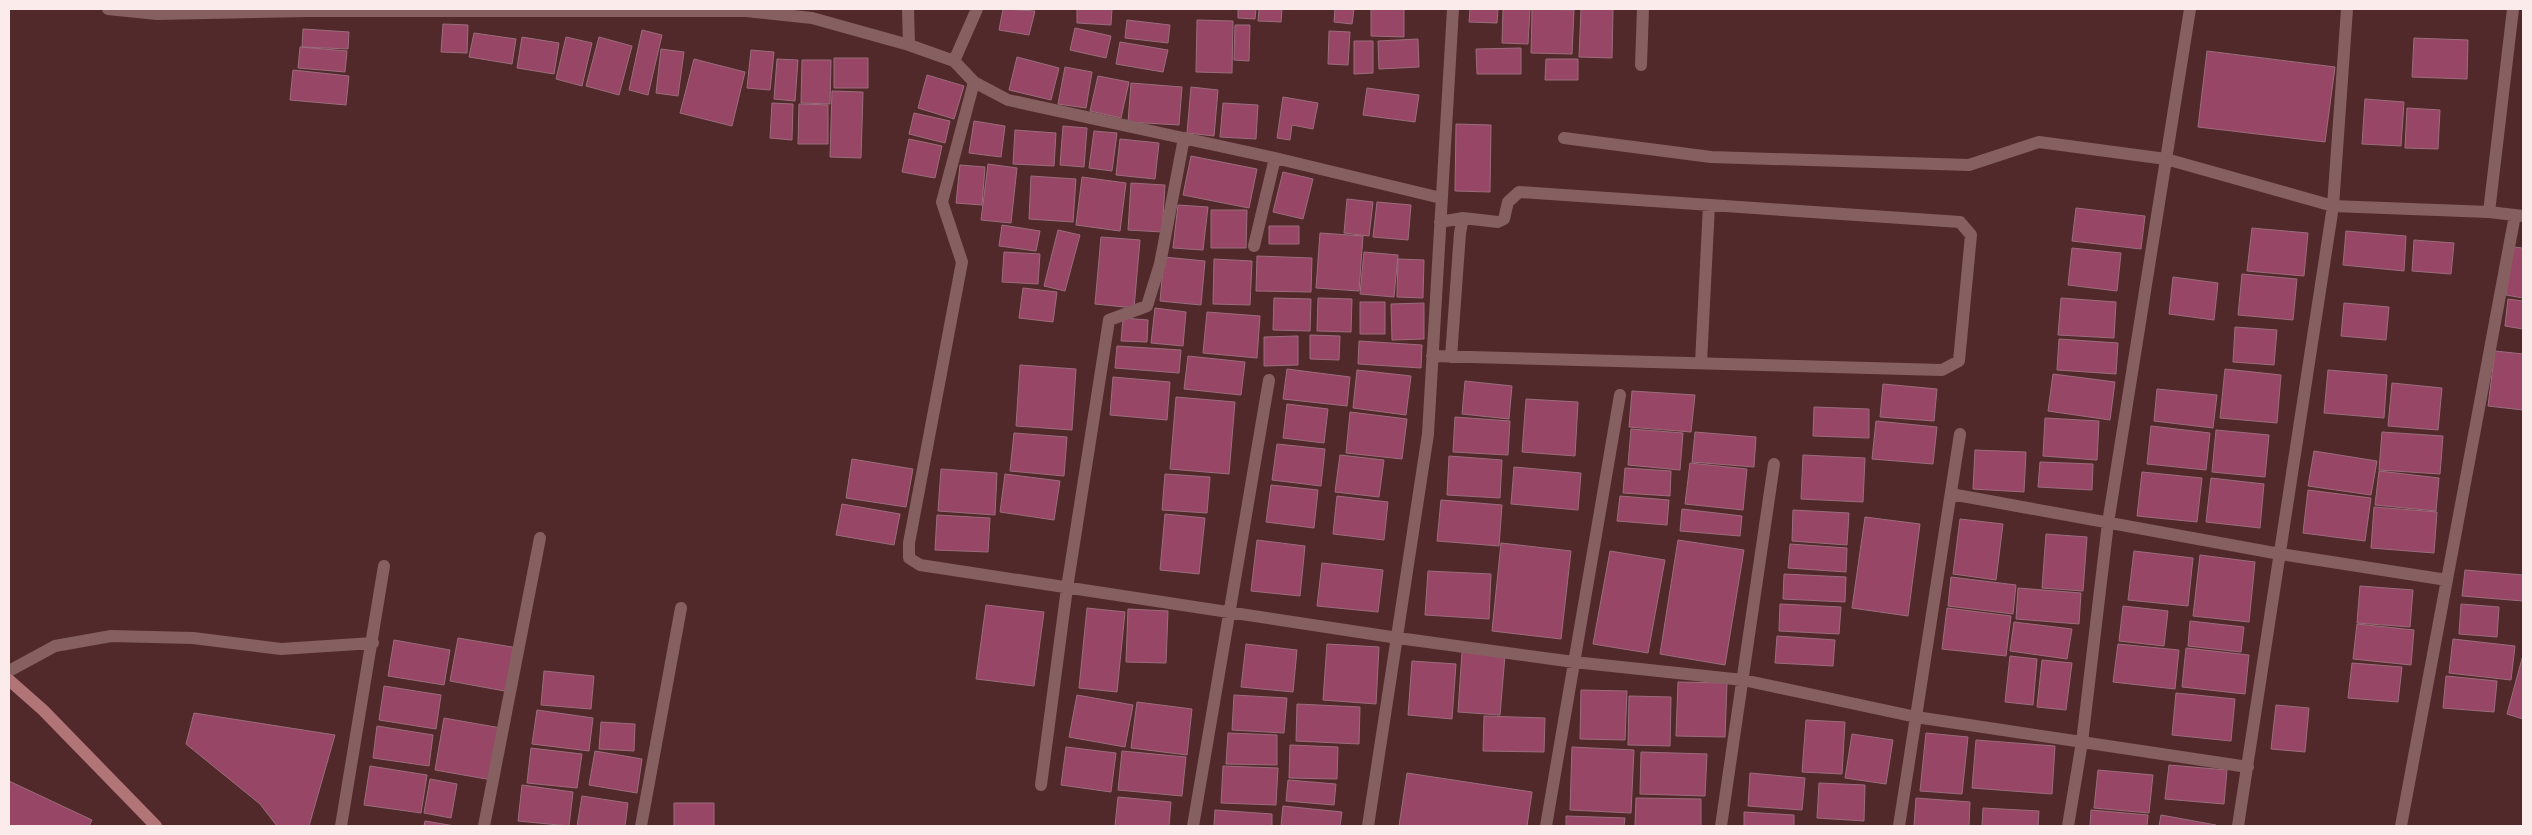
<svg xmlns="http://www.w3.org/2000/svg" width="2532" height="835" font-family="'Exo 2',sans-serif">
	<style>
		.building { fill: #974666; stroke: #9b6d7c }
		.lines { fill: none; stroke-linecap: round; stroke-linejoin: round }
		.minor { stroke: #865f60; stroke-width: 12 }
		.secondary { stroke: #b27577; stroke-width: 12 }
	</style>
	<rect width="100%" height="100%" fill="#52292b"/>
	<path class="building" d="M1003,9L1035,11L1029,35L999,30Z
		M1077,9H1112L1111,25L1077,23Z
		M1238,9H1256L1255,19L1238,18Z
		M1259,9H1282L1281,22L1258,21Z
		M1335,9H1354L1352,24L1334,22Z
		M1371,9H1404V37L1371,36Z
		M1470,9H1498L1497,23L1469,22Z
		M1503,9H1530L1528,44L1502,43Z
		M1532,9L1574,10L1572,54L1531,53Z
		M1581,9H1613L1612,58L1579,57Z
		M1127,20L1170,25L1168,43L1125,38Z
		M1197,20L1233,21L1232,73L1196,72Z
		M443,24L468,25L467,53L441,52Z
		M1235,25H1250L1249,61L1234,60Z
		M1075,28L1111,36L1106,58L1070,50Z
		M303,29L349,32L348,49L302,47Z
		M642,30L662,35L648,95L629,90Z
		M1329,31L1350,32L1348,65L1328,64Z
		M474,33L516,39L512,64L469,57Z
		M522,37L559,43L554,74L517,68Z
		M566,37L592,43L582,86L556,79Z
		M599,37L632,46L619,95L586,86Z
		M2414,38L2468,40L2467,79L2412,77Z
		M1418,39L1419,67L1379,69L1378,41Z
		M1354,41H1373V73L1354,74Z
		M1120,42L1168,50L1163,72L1116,64Z
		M300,47L347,51L345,72L298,68Z
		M1521,48V74H1477L1476,49Z
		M661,49L684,52L678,96L656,93Z
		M751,50L774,52L770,90L747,88Z
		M2207,51L2335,67L2325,142L2198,127Z
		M1017,57L1059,68L1051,100L1009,90Z
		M834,58H868V88H834Z
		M694,59L745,72L732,126L680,113Z
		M777,59L798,60L795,101L774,99Z
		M1546,59H1578V80H1545Z
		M802,60H831L830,104L801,103Z
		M1065,67L1092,72L1086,108L1058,104Z
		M293,70L349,76L346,105L290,100Z
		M927,75L964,86L954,119L918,108Z
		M1098,76L1129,82L1121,118L1090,111Z
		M1131,83L1182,87L1179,125L1128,122Z
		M1191,87L1218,90L1214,136L1187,133Z
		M1367,88L1419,95L1415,122L1363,115Z
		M832,91L863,92L861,158L830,157Z
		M1283,97L1318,103L1313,129L1292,125L1290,140L1277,138Z
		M2365,99L2404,102L2401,146L2362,144Z
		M772,103L793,104L792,140L770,138Z
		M1223,103L1258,105L1256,139L1220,137Z
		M799,104L828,105V144H798Z
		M2407,108L2440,110L2438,149L2405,148Z
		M914,113L950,121L945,143L909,134Z
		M974,121L1005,126L1001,157L969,153Z
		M1456,124L1491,125L1490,192L1455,191Z
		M1063,126L1087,128L1084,167L1060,165Z
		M1015,130L1056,133L1054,166L1013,164Z
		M1094,131L1117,133L1112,171L1089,168Z
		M909,139L942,146L935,178L902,172Z
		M1120,139L1159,143L1155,179L1116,175Z
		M1191,156L1257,169L1249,208L1183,195Z
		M988,164L1017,168L1011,223L981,220Z
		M960,165L985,167L982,205L956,203Z
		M1283,172L1313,179L1303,219L1273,212Z
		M1031,176L1076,179L1073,222L1029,219Z
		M1082,177L1126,183L1120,231L1076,225Z
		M1131,183L1165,185L1162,232L1128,230Z
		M1347,199L1373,202L1369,236L1344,233Z
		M1377,202L1411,205L1408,240L1373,237Z
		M1178,205L1208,207L1203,250L1173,248Z
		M2076,208L2145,216L2141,249L2072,241Z
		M1211,210H1247L1246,248H1211Z
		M1002,225L1040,231L1036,251L999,246Z
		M1269,226H1299V244H1269Z
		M2252,228L2308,233L2304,276L2247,271Z
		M1058,230L1080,235L1065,291L1044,286Z
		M2346,231L2406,236L2404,271L2343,265Z
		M1320,233L1363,236L1359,291L1316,288Z
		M1101,237L1140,240L1134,308L1095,304Z
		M2414,240L2454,243L2451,274L2412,271Z
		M2513,247L2523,248V298L2506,295Z
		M2072,248L2121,253L2117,291L2068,285Z
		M1004,252L1040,254L1038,284L1002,282Z
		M1364,252L1398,255L1394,297L1360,294Z
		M1257,256L1312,258L1311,292L1256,291Z
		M1164,257L1205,261L1201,305L1160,301Z
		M1214,259L1252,261L1250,305L1213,304Z
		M1398,259L1424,260L1423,298L1397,297Z
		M2242,274L2297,279L2293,320L2238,315Z
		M2173,277L2218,283L2214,320L2169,314Z
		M1023,288L1057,292L1053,322L1019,318Z
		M1274,298L1311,299L1310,331L1273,330Z
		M1318,298L1352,299L1351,332L1317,331Z
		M2061,298L2116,302L2114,338L2058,335Z
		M2508,299L2523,301V329L2505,326Z
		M1360,302H1385V334H1360Z
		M1424,303V339L1392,340L1391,304Z
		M2344,303L2389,307L2386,340L2341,336Z
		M1155,308L1186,312L1183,346L1151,343Z
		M1207,312L1260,316L1257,358L1203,353Z
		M1123,318L1148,320L1147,342L1121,341Z
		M2235,327L2277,330L2274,365L2233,362Z
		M1310,335L1340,336L1339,360L1310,359Z
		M1298,336V365L1264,366V337Z
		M2059,339L2118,343L2116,374L2057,370Z
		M1359,341L1422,345L1421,368L1358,364Z
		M1117,346L1181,350L1179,373L1115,368Z
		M2495,351L2523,354V410L2488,406Z
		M1188,356L1245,362L1241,395L1184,389Z
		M1020,365L1076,369L1072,430L1016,426Z
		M1287,369L1350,377L1347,406L1283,399Z
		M2225,369L2281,375L2277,423L2220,418Z
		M1357,370L1411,376L1406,415L1353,408Z
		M2328,370L2387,375L2384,418L2324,413Z
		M2053,374L2115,382L2110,420L2048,411Z
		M1113,377L1170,382L1167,420L1110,415Z
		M1465,381L1512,386L1509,419L1462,414Z
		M2392,383L2442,388L2438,430L2388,426Z
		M1883,384L1937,389L1934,421L1880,417Z
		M2157,389L2217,395L2213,428L2154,421Z
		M1632,391L1695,395L1691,432L1629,427Z
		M1176,397L1235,402L1229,474L1170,469Z
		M1526,399L1578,402L1575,456L1522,452Z
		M1287,404L1328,409L1324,443L1283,438Z
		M1814,407L1869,409V438L1813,436Z
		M1350,412L1407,419L1402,459L1346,453Z
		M1455,417L1510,421L1508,455L1453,452Z
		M2045,418L2099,421L2097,460L2043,456Z
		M1876,421L1937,427L1933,464L1872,459Z
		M2151,426L2210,433L2206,470L2147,464Z
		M1631,429L1683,433L1680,470L1628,465Z
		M2216,430L2269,435L2265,477L2212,472Z
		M1695,432L1756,437L1754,467L1692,462Z
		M2382,432L2443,436L2440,474L2379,470Z
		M1014,433L1067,437L1064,476L1010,471Z
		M1277,444L1325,449L1321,486L1272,480Z
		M1975,450L2026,452L2024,492L1973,489Z
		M2314,451L2377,461L2371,495L2308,486Z
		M1340,455L1384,460L1379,497L1335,492Z
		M1803,455L1865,458L1863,502L1801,499Z
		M1449,456L1502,460L1500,498L1447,495Z
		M852,459L913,469L906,507L846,498Z
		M2040,462L2093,464L2092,490L2038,487Z
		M1690,463L1747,469L1743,510L1685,504Z
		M1514,467L1581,473L1578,510L1511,504Z
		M1625,468L1671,471L1670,496L1623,493Z
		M941,469L997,473L995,515L938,511Z
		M2379,471L2439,478L2436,511L2375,505Z
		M2142,472L2202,478L2197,522L2137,516Z
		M1005,474L1060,481L1054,520L1000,512Z
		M1165,474L1210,477L1207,513L1162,510Z
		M2211,478L2264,484L2260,528L2206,522Z
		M1271,485L1318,490L1314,528L1266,522Z
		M2308,490L2371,498L2365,541L2303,533Z
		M1337,496L1388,502L1384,540L1333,534Z
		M1620,496L1669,500L1667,525L1617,521Z
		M1441,500L1502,505L1499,546L1437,541Z
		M842,504L900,514L894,545L836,535Z
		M2374,507L2437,512L2434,553L2371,548Z
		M1682,509L1742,516L1740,536L1680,531Z
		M1793,510L1849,513L1847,545L1792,541Z
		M1165,514L1205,518L1199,574L1160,570Z
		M937,515L990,518L988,552L935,550Z
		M1865,517L1920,524L1908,616L1852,608Z
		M1960,519L2003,524L1996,580L1953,574Z
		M2046,534L2087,537L2083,591L2042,588Z
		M1257,540L1305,546L1300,596L1251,591Z
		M1678,540L1744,550L1725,665L1660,654Z
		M1501,543L1571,551L1561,639L1492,631Z
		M1790,544L1847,548L1846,572L1788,568Z
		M1610,551L1665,560L1648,653L1593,644Z
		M2134,551L2193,558L2188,606L2128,600Z
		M2200,555L2255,562L2249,622L2193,616Z
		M1322,563L1383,570L1378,612L1317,606Z
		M2465,570L2523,575V601L2462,596Z
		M1428,571L1491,574L1489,619L1425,615Z
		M1784,574L1846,577L1845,602L1783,599Z
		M1951,577L2016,585L2013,614L1948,606Z
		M2360,586L2413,590L2410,627L2357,623Z
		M2018,588L2081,593L2079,624L2016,619Z
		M1780,604L1841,607L1839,634L1779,631Z
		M2461,604L2499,607L2497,637L2459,634Z
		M986,605L1044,612L1034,686L976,679Z
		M2123,606L2168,611L2164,646L2119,641Z
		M1087,608L1125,612L1117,692L1079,688Z
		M1947,608L2011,616L2006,656L1942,649Z
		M1128,609L1168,611L1166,663L1126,662Z
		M2190,621L2244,627L2241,652L2188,646Z
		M2014,622L2072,629L2067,659L2010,651Z
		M2357,624L2414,630L2411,665L2353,659Z
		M1777,636L1835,640L1833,666L1775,663Z
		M458,638L518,648L510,692L450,681Z
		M2453,639L2515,646L2511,680L2449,673Z
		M394,640L450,650L444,685L388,676Z
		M1246,644L1297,650L1293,692L1241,687Z
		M1327,644L1379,647L1376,704L1323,700Z
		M2118,644L2179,650L2175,689L2113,682Z
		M2186,648L2249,655L2245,694L2182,687Z
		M1462,652L1505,655L1500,715L1458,712Z
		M2523,655V719L2507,714Z
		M2010,656L2037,659L2033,705L2005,702Z
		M2042,660L2072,663L2066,710L2037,707Z
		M1412,661L1456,664L1452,719L1408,715Z
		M2352,663L2402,667L2398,702L2348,698Z
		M544,671L594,676L591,709L541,705Z
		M2446,676L2497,681L2494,712L2443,708Z
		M1678,682L1727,683L1725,737L1676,736Z
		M384,686L441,695L436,729L379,720Z
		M1581,690L1627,691L1625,740L1580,739Z
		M2176,693L2235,699L2231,741L2172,735Z
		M1077,695L1133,705L1125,747L1069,737Z
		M1234,695L1287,698L1284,733L1232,730Z
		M1629,696L1671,697L1670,746L1628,745Z
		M1137,702L1192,709L1187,755L1131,748Z
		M1297,704L1360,707L1359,744L1296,741Z
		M2276,705L2309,708L2305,752L2271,749Z
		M537,710L593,718L589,751L532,744Z
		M194,713L335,735L309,826H277L260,804L186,744Z
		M1484,716L1545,718L1544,752L1483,751Z
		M444,718L501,728L492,780L435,770Z
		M1806,720L1845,722L1842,774L1802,772Z
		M601,722L635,724L634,751L599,749Z
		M377,726L433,735L429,766L373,758Z
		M1228,733L1277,735V765L1226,764Z
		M1926,733L1968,737L1962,794L1920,791Z
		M1852,734L1893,740L1886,784L1845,778Z
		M1976,740L2055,746L2052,794L1972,788Z
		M1290,745L1338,747L1337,779L1289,778Z
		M1066,747L1116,753L1111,792L1061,785Z
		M1572,747L1634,750L1631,813L1570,810Z
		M531,748L582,754L577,788L527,783Z
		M595,751L642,759L637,793L589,785Z
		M1122,751L1186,757L1182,796L1118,790Z
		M1641,752L1707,754L1705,796L1640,794Z
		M2169,765L2227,770L2224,804L2165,799Z
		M370,766L427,775L421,813L364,805Z
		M1223,766L1278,768L1276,805L1221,803Z
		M2098,770L2153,775L2149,813L2094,808Z
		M1407,773L1532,792L1527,826H1399Z
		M1750,773L1805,778L1802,810L1748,806Z
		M430,779L457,784L451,818L424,813Z
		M1288,780L1336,784L1334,805L1286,801Z
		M9,781L92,820L89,826H9Z
		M1819,783L1865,785L1864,821L1817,818Z
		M522,785L573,792L569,826L518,821Z
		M582,796L628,803L625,826H577Z
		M1118,797L1171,802L1169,826H1115Z
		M1636,798L1701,799V826H1635Z
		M1916,798L1970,802L1969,826H1914Z
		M674,803H714V826H674Z
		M1283,806L1342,812L1340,826H1281Z
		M1983,808L2039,811L2038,826H1982Z
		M1215,810L1272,814V826H1214Z
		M2091,810L2148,815L2147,826H2090Z
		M1744,812L1794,815V826H1744Z
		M2161,815L2216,825V826H2159Z
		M1566,816L1625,818L1624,826H1566Z
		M425,821L455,826H424Z"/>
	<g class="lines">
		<path class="minor" d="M108,9L157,14L309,11H746L812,18L909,45L954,61L974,82L1008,100L1275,158L1441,198
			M908,9L909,45
			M954,61L977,9
			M1641,65L1643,9
			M974,82L942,202L962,262L909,543V558L920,565L1398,638L1574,662L1743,680L1916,717L2248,767
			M1564,138L1711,157L1969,165L2039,142L2166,159L2333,206L2489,212L2523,216
			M2489,212L2513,9
			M1254,246L1275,158
			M1432,356L1942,370L1959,361L1971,235L1960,222L1519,192L1508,202L1504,219L1498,222L1463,218L1440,222
			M1451,357L1460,233L1463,218
			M1701,363L1709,205
			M1951,494L2280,554L2447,580
			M9,671L55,646L111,636L193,638L281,649L373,643
			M1041,785L1067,588L1109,320L1147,306L1160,264L1184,138
			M341,826L384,566
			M484,826L540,538
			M641,826L681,608
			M1193,826L1269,380
			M1368,826L1428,434L1453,9
			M1546,826L1620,395
			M1721,826L1774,464
			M1899,826L1960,434
			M2068,826L2082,742L2108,523L2190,9
			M2238,826L2333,206L2347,9
			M2401,826L2515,215"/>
		<path class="secondary" d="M9,680L43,710L156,826"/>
	</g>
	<rect width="2532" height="835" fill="none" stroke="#fcebeb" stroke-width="20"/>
</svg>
